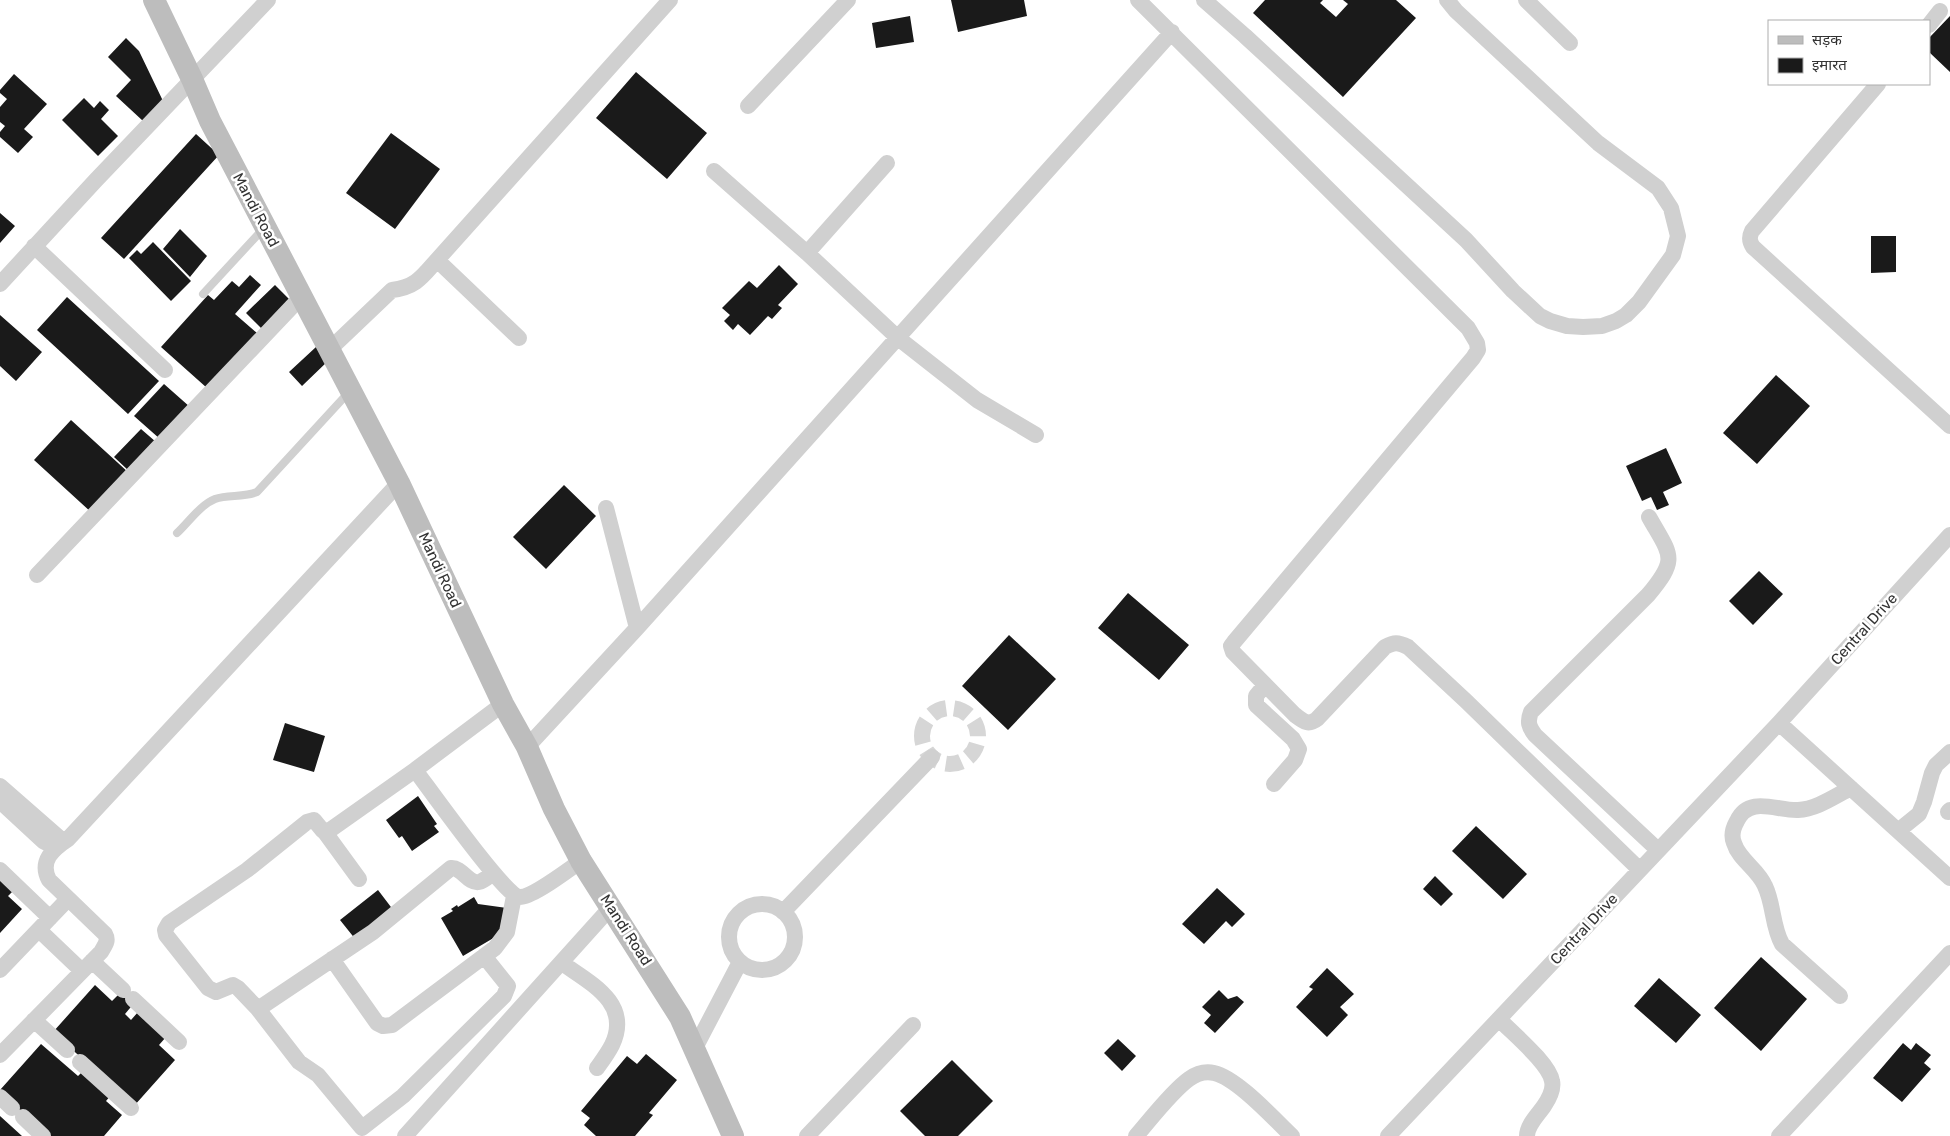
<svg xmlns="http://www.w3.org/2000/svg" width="1950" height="1136" font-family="Rubik,'Noto Sans Devanagari',sans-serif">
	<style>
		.building { fill: #1a1a1a }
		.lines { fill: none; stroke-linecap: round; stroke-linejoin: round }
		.street-tunnel { stroke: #d6d6d6; stroke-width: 16; stroke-dasharray: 16 8; stroke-linecap: butt }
		.lane { stroke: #d0d0d0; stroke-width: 8 }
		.street { stroke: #d0d0d0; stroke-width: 16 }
		.secondary { stroke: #bdbdbd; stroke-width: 22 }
		.labels { text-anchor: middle; stroke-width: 5; stroke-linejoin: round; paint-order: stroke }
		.street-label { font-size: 15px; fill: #333; stroke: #fff }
	</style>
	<rect width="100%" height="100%" fill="#fff"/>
	<path class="building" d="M951,0H1024L1027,16L958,32Z
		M1265,0H1323L1320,3L1336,17L1348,4L1343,0H1396L1416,18L1343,97L1253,13Z
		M910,16L914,42L876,48L872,23Z
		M1950,16V72L1929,52V38Z
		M126,38L139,51L163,101L143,121L116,96L131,80L108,57Z
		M636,72L707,133L667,179L596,118Z
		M14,74L47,104L24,129L33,137L18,153L0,137V132L5,126L0,122V107L7,99L0,93V90Z
		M84,98L94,108L100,101L109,110L101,119L118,136L98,156L62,120Z
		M391,133L440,169L395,229L346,193Z
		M196,134L219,155L124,259L101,238Z
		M0,213L15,226L0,243Z
		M180,229L207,256L190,277L163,249Z
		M1871,236H1896V272L1871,273Z
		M153,242L191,281L171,301L129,258L137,250L141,254Z
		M779,265L798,284L778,305L782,308L772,319L768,316L750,335L738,324L733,330L724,321L730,315L722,308L749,281L757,288Z
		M250,275L261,285L235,314L257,333L207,388L161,347L208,295L214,300L232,281L239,287Z
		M275,285L290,300L262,329L246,313Z
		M67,297L159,381L128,414L37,330Z
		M0,315L42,352L16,381L0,366Z
		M316,347L329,360L302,386L289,372Z
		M1776,375L1810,406L1757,464L1723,433Z
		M164,384L190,407L160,439L134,416Z
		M71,420L129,473L92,513L34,460Z
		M141,429L156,442L129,471L114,457Z
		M1666,448L1682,483L1663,492L1669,505L1657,510L1651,497L1642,501L1626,466Z
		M564,485L596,516L546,569L513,537Z
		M1759,571L1783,594L1753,625L1729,601Z
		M1128,593L1189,645L1159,680L1098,628Z
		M1009,635L1056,679L1008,730L962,686Z
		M285,723L325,736L314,772L273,760Z
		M418,796L437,824L434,826L439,832L412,851L402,836L399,838L386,820Z
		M1476,826L1527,874L1503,899L1452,851Z
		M1435,876L1453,894L1441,906L1423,889Z
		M0,879L13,891L8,896L22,909L0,933Z
		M1217,888L1245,914L1232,927L1226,921L1204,944L1182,924Z
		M378,890L394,911L356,940L340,920Z
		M474,897L478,904L507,908L502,933L463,956L441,918L453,911L451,909L457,905L458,907Z
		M1761,957L1807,999L1761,1051L1714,1008Z
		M1327,968L1354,994L1340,1007L1348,1015L1327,1037L1296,1007L1313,989L1309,987Z
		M1659,978L1701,1015L1676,1043L1634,1006Z
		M95,985L112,1001L122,991L135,1002L125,1014L131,1020L138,1012L166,1037L159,1045L175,1060L134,1106L53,1032Z
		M1219,990L1228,999L1237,996L1244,1002L1215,1033L1204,1023L1211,1015L1202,1007Z
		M1118,1039L1136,1056L1122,1071L1104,1053Z
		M1903,1043L1911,1050L1916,1043L1931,1055L1924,1063L1931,1069L1902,1102L1873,1078Z
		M41,1044L78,1076L84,1070L112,1094L106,1101L122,1115L104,1136H48L0,1094V1090Z
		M646,1054L677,1080L649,1113L653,1115L635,1136H596L584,1125L590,1118L581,1111L627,1056L637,1064Z
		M952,1060L993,1101L958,1136H925L900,1111Z
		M0,1116L22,1136H0Z"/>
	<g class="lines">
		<path class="street-tunnel" d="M922 736a28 28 0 1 1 56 0a28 28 0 1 1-56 0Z"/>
		<path class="lane" d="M203,294L263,229
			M177,533C188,523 200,505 215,499C228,494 243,498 257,492L349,392"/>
		<path class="street" d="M1138,0L1468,328L1477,343L1478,350L1473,358L1234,642L1231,646L1233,652L1295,715C1303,721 1308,726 1317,719L1385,647C1394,642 1398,642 1408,647L1466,701L1640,870
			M1204,0L1245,36L1466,240L1513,291L1540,316L1550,321L1567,326L1583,327L1602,326L1616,321L1626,315L1639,302L1673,255L1678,236L1671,208L1658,188L1598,143L1456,11L1447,0
			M1526,0L1570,43
			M1929,25L1940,11
			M1878,84L1752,231C1749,237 1749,241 1753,247L1950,426
			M748,106L848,0
			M714,171L807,253L898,338L977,400L1036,435
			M34,246L165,370
			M807,253L887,163
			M437,260L519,338
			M0,284L96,180L268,0
			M330,349L392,290C416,287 422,277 437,260L670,0
			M606,508L637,628
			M1649,517C1671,556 1679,558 1648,595L1531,712C1527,722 1529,727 1535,735L1658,850
			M37,575L302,296
			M1265,685L1256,696V705L1293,739L1299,749L1295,760L1274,784
			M1779,723L1950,878
			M527,747L637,628L1172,32
			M415,770C428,787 506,897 519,897C532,898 569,869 581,861
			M0,786L64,842
			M0,801L43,841L55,847
			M1948,812L1950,810
			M324,831L359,879
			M1898,831L1919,814L1924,802L1932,773L1936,765L1950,752
			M0,870L50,918
			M729 937a33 33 0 1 1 66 0a33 33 0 1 1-66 0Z
			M783,912L932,757
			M39,930L82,971
			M484,956L508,986L504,996L403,1096L362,1128L318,1075L299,1062L258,1009L238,988L233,985L216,992L208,988L166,935L165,930L169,923L247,870L307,822L314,820L323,831L330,830L415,770L503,704
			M332,959L377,1023L383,1026L392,1025L495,948L507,932L514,896
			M92,961L123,990
			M562,963C590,983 632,1003 612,1045C608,1053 602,1061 597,1068
			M0,970L68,899
			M1840,996L1782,944C1772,926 1774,905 1765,886C1758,869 1739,860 1734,843C1731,836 1733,828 1737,821C1749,795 1777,811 1798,810C1817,809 1835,796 1851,788
			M133,999L179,1042
			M258,1009L373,932L451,868C462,867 468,884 479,882C484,881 489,876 493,873
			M1499,1019C1512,1033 1549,1063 1552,1081C1554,1089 1548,1100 1544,1106C1538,1115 1527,1125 1527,1136
			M34,1020L67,1050
			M695,1048L740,962
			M0,1055L101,952C105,945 109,941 105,934L49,880C39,861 53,849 68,839L399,483
			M80,1062L131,1108
			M0,1097L12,1108
			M23,1117L43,1136
			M405,1136L611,907
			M807,1136L913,1025
			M1136,1136C1150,1120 1172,1091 1189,1079C1196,1074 1205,1071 1214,1073C1237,1078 1274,1119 1292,1136
			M1388,1136L1779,723L1950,535
			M1779,1136L1950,953"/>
		<path class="secondary" d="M154,0L192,79L210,121L399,483L503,704L527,747L554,809L581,861L680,1017L733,1136"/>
	</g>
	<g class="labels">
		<g class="street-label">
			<text transform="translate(256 210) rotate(62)" y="5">Mandi Road</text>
			<text transform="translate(440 570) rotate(65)" y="5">Mandi Road</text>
			<text transform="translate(1864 629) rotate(-48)" y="5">Central Drive</text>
			<text transform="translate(1584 929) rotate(-47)" y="5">Central Drive</text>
			<text transform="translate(626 930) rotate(57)" y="5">Mandi Road</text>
		</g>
	</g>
	<rect x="1768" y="20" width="162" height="65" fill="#ffffff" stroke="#adadad"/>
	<rect x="1778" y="36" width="25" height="8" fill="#bdbdbd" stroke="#adadad"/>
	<text x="1812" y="45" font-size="15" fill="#333333">सड़क</text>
	<rect x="1778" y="58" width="25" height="15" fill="#1a1a1a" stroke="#adadad"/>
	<text x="1812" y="70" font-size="15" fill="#333333">इमारत</text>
</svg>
